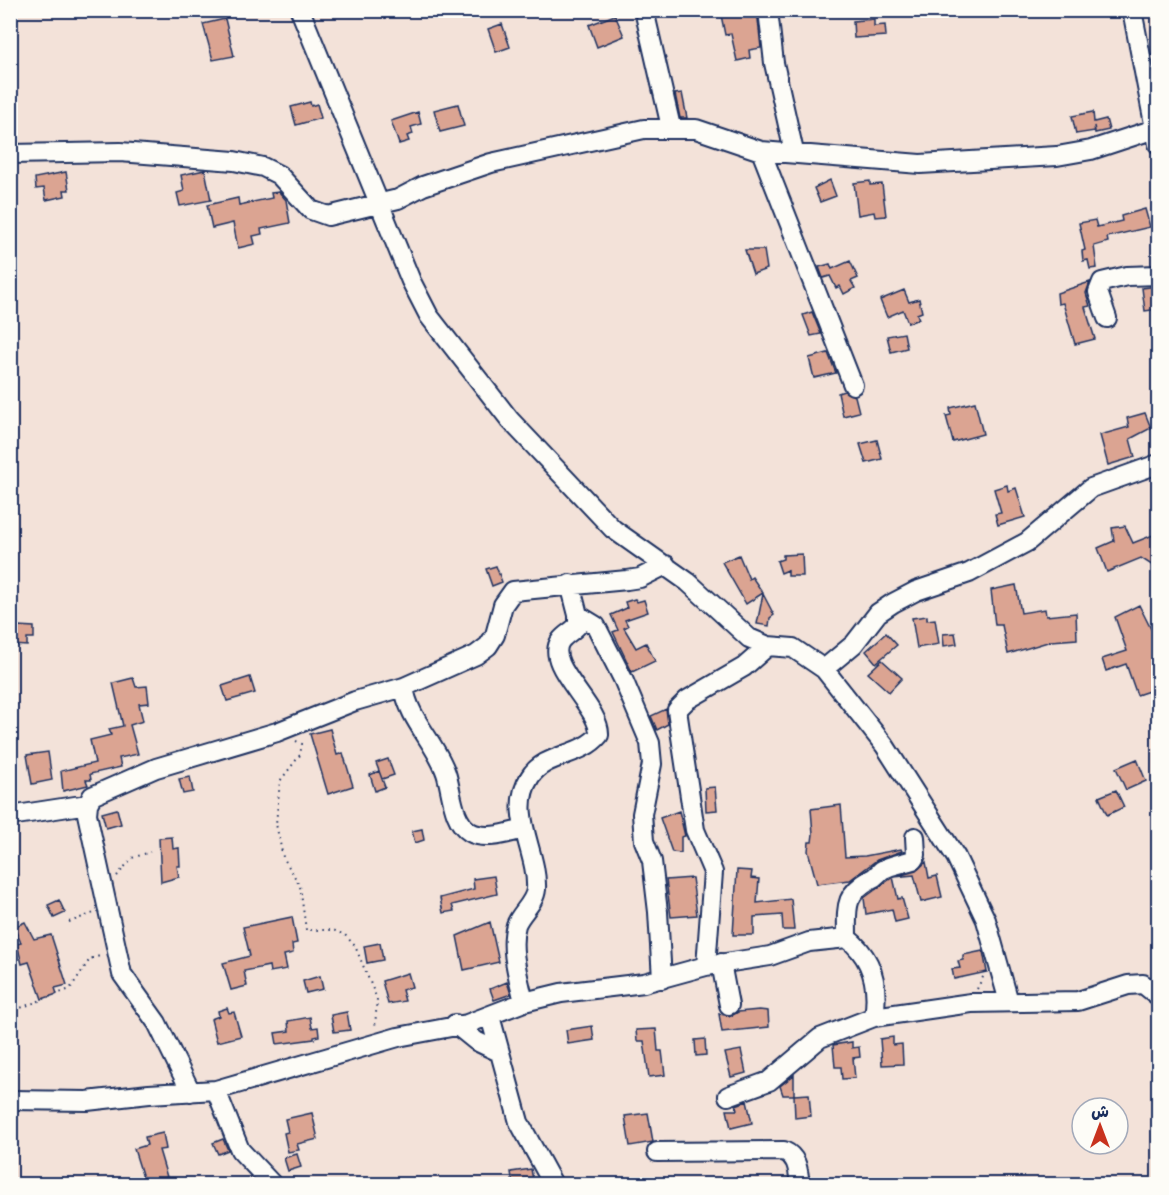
<svg xmlns="http://www.w3.org/2000/svg" width="1169" height="1195" font-family="Sriracha,'Playpen Sans Arabic',sans-serif">
	<style>
		.building { fill: #dba492; stroke: #1b2f5e; stroke-width: 1.5 }
		.lines { fill: none; stroke-linecap: round; stroke-linejoin: round }
		.minor-casing { stroke: #1b2f5e; stroke-width: 22 }
		.path { stroke: #1b2f5e; stroke-width: 2; stroke-dasharray: 1.5 4.5; stroke-linecap: butt }
		.minor { stroke: #fdfcf7; stroke-width: 18 }
	</style>
	<rect width="100%" height="100%" fill="#f3e2d9"/>
	<filter id="ink" filterUnits="userSpaceOnUse"><feTurbulence type="fractalNoise" baseFrequency=".0167" numOctaves="2"/><feDisplacementMap in="SourceGraphic" scale="12" xChannelSelector="R" yChannelSelector="G"/><feConvolveMatrix kernelMatrix="1 2 1 2 8 2 1 2 1" color-interpolation-filters="sRGB"/></filter>
	<g filter="url(#ink)">
		<path class="building" d="M720,10H757L761,48L749,50L750,58L737,61L731,34L725,35Z
			M615,15L624,36L597,47L589,25Z
			M225,19L234,56L213,60L203,24Z
			M874,19V26L885,25L886,36L854,38L853,21Z
			M502,24L510,47L496,52L488,29Z
			M682,93L687,118H680L675,94Z
			M310,102L311,106L317,104L321,118L296,125L291,107Z
			M458,104L464,126L440,132L434,110Z
			M418,112L421,124L411,127L413,134L407,136L409,141L399,144L391,121Z
			M1093,112L1094,122L1106,119L1109,130L1095,133L1094,126L1095,131L1076,134L1072,116Z
			M205,170L211,200L180,206L177,193L184,191L181,175Z
			M66,172L69,190H64L65,196L46,200L44,188L36,189L35,178Z
			M830,180L836,196L820,202L814,188Z
			M870,181V185L882,184L886,216L875,217L874,212L858,215L854,183Z
			M279,192L286,200L290,223L261,229L262,234L253,236L255,244L238,248L233,223L212,228L207,205L238,198L239,205L272,198L271,193Z
			M1145,209L1150,227L1107,237L1108,242L1094,246L1097,268L1090,269L1088,260L1083,261L1082,251L1085,250L1079,223L1095,220L1097,227L1122,221L1121,216Z
			M745,250H764L767,269L753,274Z
			M850,261L858,278L851,281L855,288L844,294L840,286L836,288L830,276L823,278L819,267L830,264L832,269Z
			M1090,282L1086,293L1090,306L1085,307L1095,339L1075,344L1063,303L1058,304L1057,293Z
			M1158,286V309L1145,311L1142,288Z
			M904,290L909,302L919,299L922,312L917,314L919,319L908,323L903,310L887,317L880,300Z
			M812,312L821,334L811,336L803,315Z
			M904,333L907,348L891,352L887,336Z
			M828,353L836,373L814,378L809,358Z
			M844,391L855,396L859,412L843,416L838,393Z
			M975,402L983,434L953,442L946,416L951,415L950,408Z
			M1145,413L1151,428L1130,439L1135,457L1108,465L1100,435L1129,427L1127,418Z
			M877,440L882,459L866,463L860,444Z
			M1007,485L1008,491L1016,488L1025,517L998,525L995,514L1001,513L994,489Z
			M1125,526L1133,543L1158,533V569L1141,558L1107,572L1098,548L1114,541L1112,528Z
			M802,554L803,576H788V570L781,573L777,561L783,559V555Z
			M739,555L749,579L752,577L763,593L746,604L722,562Z
			M496,566L502,582L492,586L486,569Z
			M1016,585L1021,613L1045,609L1046,616L1076,613L1077,639L1051,641L1008,654L1002,625H995L991,590Z
			M763,594L774,615L770,618L769,626L757,624Z
			M635,599L637,602L644,600L648,612L625,620L628,626L624,628L636,648L646,643L655,661L632,672L613,632L618,630L611,615L627,608L625,602Z
			M1139,605L1152,631L1158,654V688L1137,695L1126,664L1106,671L1102,659L1127,651L1115,617Z
			M927,616V620L935,619L939,644L917,648L912,618Z
			M17,626L34,627V638H27V646L13,645V631H16Z
			M886,633L897,645L876,663L866,651Z
			M955,633L957,644L944,646L943,634Z
			M882,660L902,678L889,692L868,673Z
			M250,677L255,693L227,701L222,686Z
			M133,678L136,687L147,686L149,703L139,704L143,721L130,725L138,754L119,758L121,767L90,774L91,780H86L88,785L63,791L61,771L95,763L90,740L111,735L109,729L123,726L113,683Z
			M666,709L668,724L657,730L651,716Z
			M330,729L337,755L343,753L353,786L328,794L310,734Z
			M48,752L52,780L32,784L27,755Z
			M388,759L394,775L382,779L376,763Z
			M1137,759L1146,781L1126,790L1116,768Z
			M379,771L385,787L375,791L370,775Z
			M190,777L193,792L183,794L179,779Z
			M715,787L717,810L706,811L705,788Z
			M1116,790L1124,807L1107,815L1099,797Z
			M841,805L845,857L865,856L901,849L902,851L877,860L850,880L817,884L808,851L809,842H812L813,834L811,809Z
			M117,809L121,824L106,828L102,813Z
			M679,811L685,836L681,837V853L672,852L660,818Z
			M422,829L424,840L415,843L412,831Z
			M172,837L173,849L179,848L180,866H177L179,877L161,882L159,838Z
			M926,862L929,878L937,876L942,897L921,902L914,875L894,877L916,871Z
			M737,870L752,871L751,878L759,879L757,903L791,899L794,930H783L782,915L754,917V935H733Z
			M494,876L497,894L452,905L454,911L443,913L440,898L474,889L473,879Z
			M893,877L898,899L902,898L908,919L895,922L892,909L866,914L864,898Z
			M692,878L697,915L671,917L666,880Z
			M59,900L65,913L54,918L48,905Z
			M292,917L297,943L292,944L293,953L284,955L287,969L270,972L269,966L244,971L247,986L231,990L223,963L250,956L243,927Z
			M25,922L34,939L51,935L67,985L55,988L57,994L42,999L29,962L22,964L17,944L21,943L14,927Z
			M490,922L499,962L464,970L457,936Z
			M380,943L383,960L367,963L364,946Z
			M983,951L987,972L954,979L952,969L960,968L958,961L963,960V955Z
			M408,973L412,987L402,990L405,1001L388,1004L382,981Z
			M320,976L323,989L306,993L303,981Z
			M507,982L511,994L494,1000L490,989Z
			M227,1008L229,1013L234,1012L241,1036L217,1042L211,1019L219,1016L218,1011Z
			M759,1010L768,1011L769,1027L722,1032L719,1014L731,1016L738,1012Z
			M347,1012L350,1030L334,1032L331,1015Z
			M310,1017L312,1028L318,1027L319,1036L314,1037V1039L277,1044L275,1033L289,1031L288,1021Z
			M592,1026L594,1040L568,1044L566,1030Z
			M656,1029L658,1051H662L665,1075L649,1077L644,1041H637L636,1030Z
			M893,1037V1045L902,1044L903,1064L882,1065L880,1039Z
			M705,1039L706,1055L696,1056L695,1040Z
			M852,1042V1048L859,1047L860,1057L853,1058L855,1078L842,1079L841,1067H835L833,1045Z
			M741,1050L746,1073L731,1077L725,1053Z
			M794,1075V1095H783L780,1086Z
			M809,1094L811,1116L795,1118L794,1095Z
			M747,1101L752,1123L731,1128L727,1110H737L736,1105Z
			M312,1113L318,1139L297,1144L299,1150L288,1152L284,1133L288,1132L285,1119Z
			M648,1113L653,1142L630,1146L625,1116Z
			M163,1133L166,1149L159,1150L167,1177L145,1184L134,1149L147,1145L145,1137Z
			M223,1139L228,1150L218,1154L213,1143Z
			M297,1154L301,1167L288,1171L284,1158Z
			M531,1169L534,1185H513L511,1172Z"/>
		<g class="lines">
			<g class="minor-casing">
				<path id="minor" d="M300,10L411,281L429,316L510,420L613,529L688,582L749,638L768,646L793,648L824,669
					M644,10L671,127
					M768,10L774,63L794,152
					M1132,10L1158,144
					M761,151L853,385
					M10,154L120,152L234,161L263,167L279,175L311,210L328,216L398,199L423,186L491,163L644,129H696L761,151L920,164L1057,156L1091,150L1158,128
					M1107,318L1098,292L1102,282L1127,276L1158,275
					M578,615L596,626L623,679L650,743L652,764L642,814L644,841L652,861L658,912L662,979
					M404,687C408,719 436,743 446,773C452,791 452,821 470,832C485,841 508,833 524,829
					M10,816L88,804
					M847,938C847,908 843,895 871,879C876,877 878,873 882,870C891,865 904,863 913,860L916,855L915,837
					M721,963L729,1005
					M706,966L713,872L695,830L677,710L687,700L744,667L768,646
					M524,1002C519,979 509,949 516,925C520,913 535,903 536,889C538,851 507,813 530,777C545,753 581,757 599,735C601,707 542,664 561,640C566,634 573,631 578,625V615L570,584
					M1009,1002L986,920L956,857L885,746L824,669L854,644L878,613L893,603L916,591L969,573L1027,542L1091,488L1158,464
					M490,1016L519,1122L553,1184
					M455,1024L476,1041L499,1052
					M216,1090L240,1150L272,1184
					M191,1092L157,1023L122,974L87,814L88,804L92,796L156,768L277,732L355,701L404,687L476,655L488,646L495,635L503,605L513,591L627,580L640,578L666,565
					M728,1096L769,1081L820,1038L874,1017L971,1003L1078,1001L1128,985L1143,984L1158,996
					M10,1100L87,1101L149,1094L216,1090L398,1037L467,1024L524,1002L561,993L644,983L706,966L770,956L809,942L847,938C873,958 879,986 874,1017
					M657,1152L784,1151C798,1157 798,1171 800,1184"/>
			</g>
			<path class="path" d="M296,741L302,744L300,755L280,781L276,824L283,857L300,886L306,930H333L345,935L355,946L377,999L375,1028
				M117,876L132,858L150,852
				M69,922L94,913
				M977,989L985,973
				M10,1012L70,989L90,959L103,955"/>
			<use href="#minor" class="minor"/>
		</g>
	</g>
	<rect width="1169" height="1195" fill="none" stroke="#fdfcf7" stroke-width="36"/>
	<rect x="18" y="18" width="1133" height="1159" fill="none" stroke="#1b2f5e" stroke-width="2" filter="url(#ink)"/>
	<g transform="translate(1100 1126)"><circle r="28" fill="#fdfcf7" stroke="#a3aaba" stroke-width="1.5"/>
	<path d="M0-4.5L10 22L0 15L-10 22Z" fill="#c8321e"/>
	<text y="-9" font-size="16" font-weight="bold" text-anchor="middle" fill="#1b2f5e">ش</text>
	</g>
</svg>
